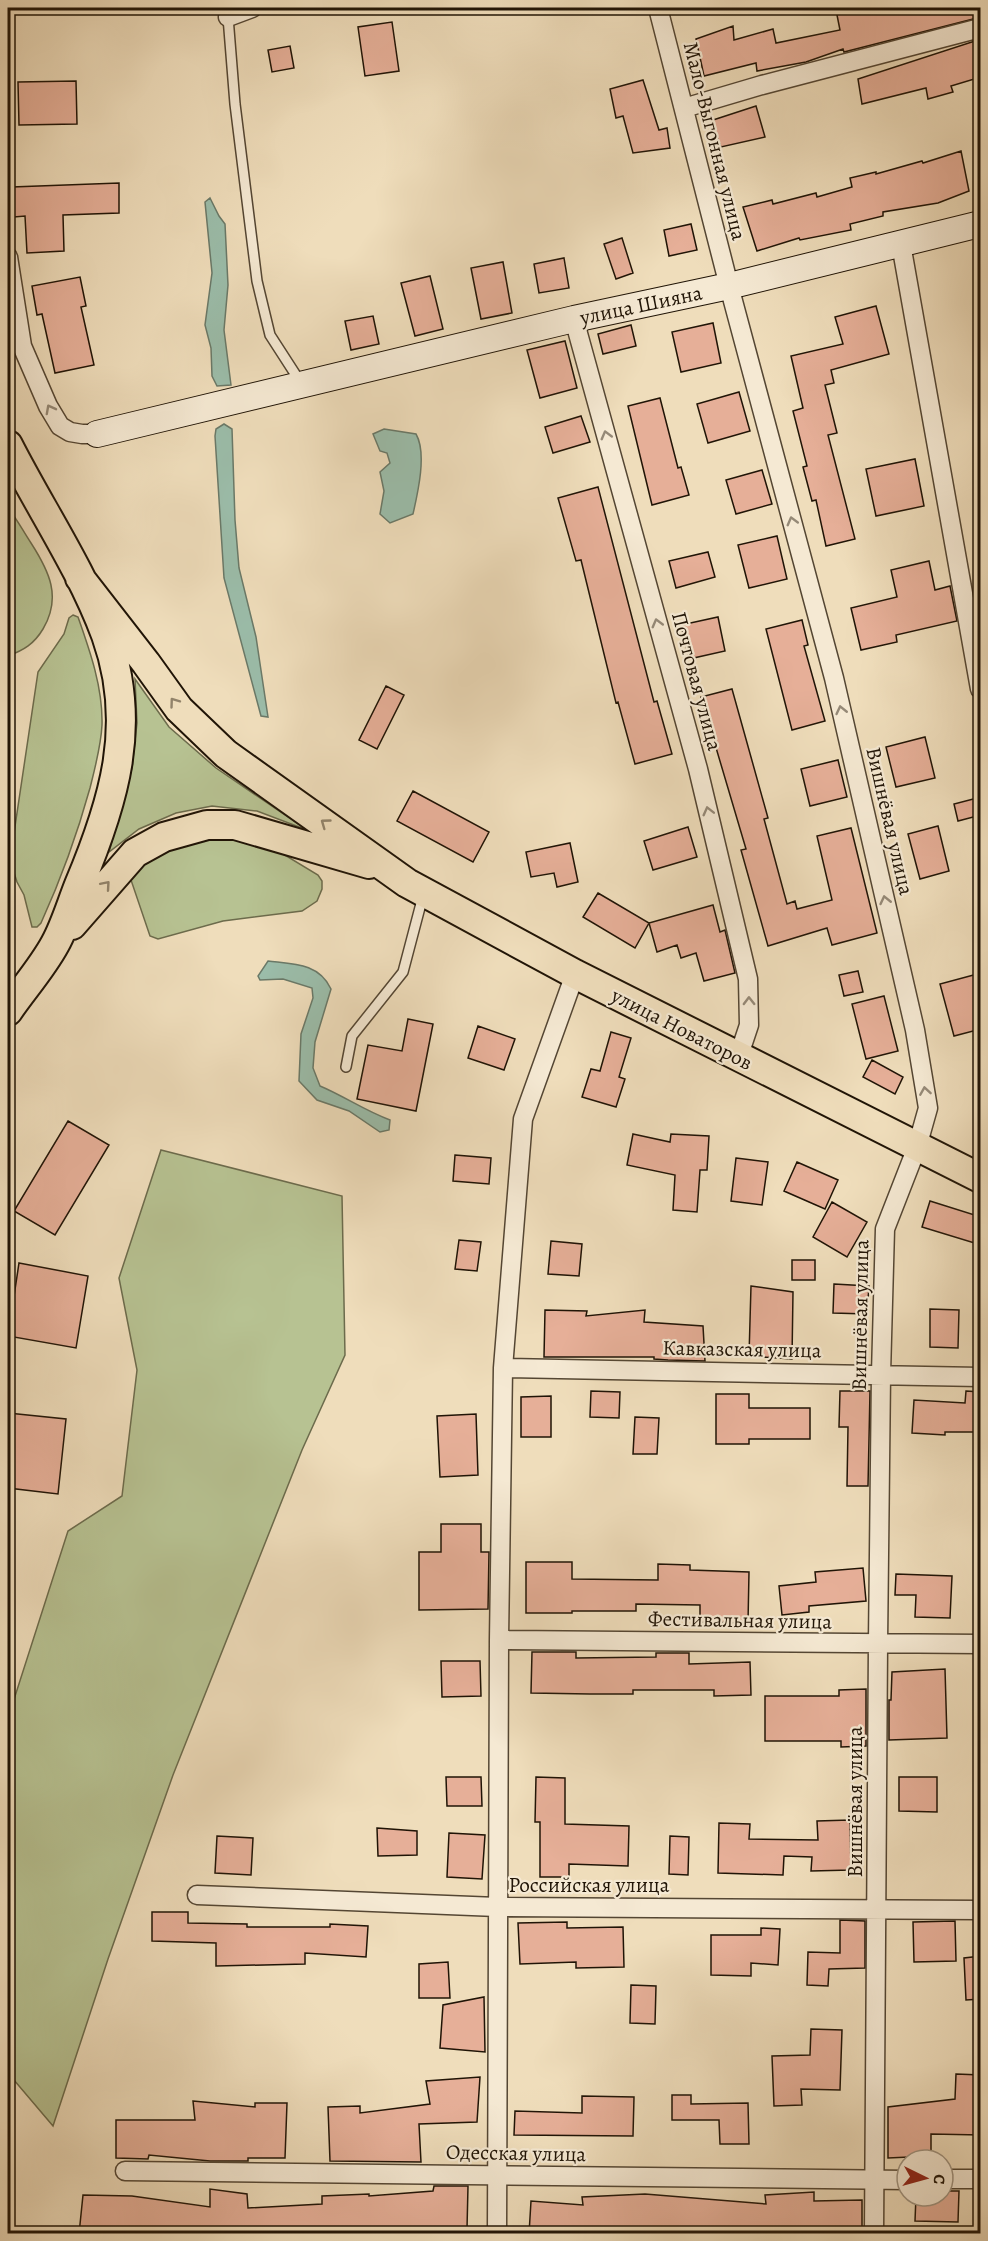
<svg xmlns="http://www.w3.org/2000/svg" width="988" height="2241" font-family="Alegreya,serif">
	<style>
		.green { fill: #b7c292; stroke: #6c6b4c; stroke-width: 1.5 }
		.water { fill: #9bbdaa; stroke: #6a7968; stroke-width: 1.5 }
		.building { fill: #e6af98; stroke: #201406; stroke-width: 1.5 }
		.lines { fill: none; stroke-linecap: round; stroke-linejoin: round }
		.lane-casing { stroke: #544633; stroke-width: 12 }
		.street-casing { stroke: #544633; stroke-width: 21 }
		.secondary-casing { stroke: #201406; stroke-width: 28 }
		.primary-casing { stroke: #201406; stroke-width: 32 }
		.lane { stroke: #f5e9d3; stroke-width: 9 }
		.street { stroke: #f5e9d3; stroke-width: 18 }
		.secondary { stroke: #f5e9d3; stroke-width: 26 }
		.primary { stroke: #efddbb; stroke-width: 28 }
		.oneway { stroke: #958977 }
		.oneway2 { stroke: #92836a }
		.labels { text-anchor: middle; stroke-width: 4.5; stroke-linejoin: round; paint-order: stroke }
		.street-label { font-size: 21px; fill: #201406; stroke: #f5e9d3 }
	</style>
	<rect width="100%" height="100%" fill="#efddbb"/>
	<filter id="stains"><feTurbulence type="fractalNoise" baseFrequency=".00333" numOctaves="4"/><feColorMatrix values="0 0 0 0 .2 0 0 0 0 .09 0 0 0 0 .02 0 0 0 .5 -.17"/></filter>
	<radialGradient id="worn" r=".72"><stop offset=".6" stop-color="#630" stop-opacity="0"/><stop offset="1" stop-color="#630" stop-opacity=".3"/></radialGradient>
	<path class="green" d="M8,508C17,519 23,531 31,543C49,571 62,597 43,629C34,644 24,650 8,656Z
		M73,615L78,617C90,651 103,688 102,725C101,746 95,768 90,788C77,835 61,879 41,923L37,927H32L24,895L17,882L10,860L38,672L64,634L69,618Z
		M135,679L169,727L216,768L307,830L257,811L212,806L176,813L139,829L109,852L132,768L137,723Z
		M232,833L265,843L318,875L322,881V889L317,901L302,911L223,921L158,939L150,936L131,880C138,851 206,840 232,833Z
		M161,1150L342,1196L345,1355L302,1450L173,1775L108,1959L53,2126L8,2073V1718L68,1531L122,1496L137,1370L119,1278Z"/>
	<path class="water" d="M210,198L219,216L225,224L228,285L224,330L231,385L217,386L212,376L211,348L205,325L212,273L205,202Z
		M224,424L232,429L235,520L239,568L256,637L268,717L261,716L224,578L215,436L216,429Z
		M384,429L416,434C427,453 418,492 413,514L390,523L380,514L384,491L380,472L390,463L387,453L380,451L373,434Z
		M268,961C293,964 319,963 331,989L315,1042L313,1068L320,1086C344,1096 365,1111 390,1120L389,1130L380,1132L349,1111L317,1100L299,1081L301,1034L313,998L312,988L283,979L260,980L258,976Z"/>
	<path class="building" d="M847,8H981V17L844,52L843,49L806,62L757,71L756,63L704,76L696,39L733,26L734,40L773,29L776,43L840,30L836,10Z
		M392,22L399,71L365,76L358,27Z
		M981,39V77L951,86L953,92L928,99L926,88L862,104L858,79Z
		M290,46L294,68L272,72L268,50Z
		M643,80L659,130L667,128L670,148L633,153L623,116L616,118L610,89Z
		M76,81L77,124L19,125L18,82Z
		M756,106L765,137L721,147L710,121Z
		M961,151L969,191L938,203L883,212V216L850,224L851,230L800,240L799,238L757,251L743,207L772,200L773,204L816,193L817,197L852,187L850,178L876,172V174L922,161L923,163Z
		M119,183V213L63,215L64,251L27,253L25,216L14,217L12,187Z
		M691,224L697,250L669,256L664,230Z
		M622,238L633,273L616,279L604,244Z
		M564,258L569,288L539,293L534,264Z
		M503,262L512,313L481,319L471,268Z
		M430,276L443,329L415,336L401,283Z
		M80,277L86,306L81,307L94,365L55,373L42,314L37,315L32,286Z
		M876,306L889,354L831,370L834,383L825,385L837,433L828,435L855,539L826,546L816,500L812,501L803,467L807,466L793,411L803,408L791,356L843,344L835,317Z
		M373,316L379,344L351,350L345,321Z
		M713,323L721,363L681,372L672,332Z
		M631,325L636,346L603,354L598,334Z
		M565,341L577,388L540,398L527,350Z
		M739,392L750,431L708,443L697,404Z
		M660,398L678,468L681,467L689,495L652,505L628,406Z
		M581,416L590,442L553,453L545,427Z
		M915,459L924,506L876,516L866,469Z
		M762,470L772,504L736,514L726,480Z
		M598,487L654,702L657,701L672,754L635,764L618,702L616,703L581,560L576,561L558,498Z
		M777,536L787,579L749,588L738,545Z
		M708,552L715,577L676,588L669,561Z
		M929,561L935,590L950,586L957,621L896,635L897,642L861,650L851,608L897,597L891,570Z
		M718,617L725,651L689,659L681,625Z
		M802,620L808,645L804,646L825,721L792,730L766,629Z
		M386,686L404,695L377,749L359,740Z
		M732,689L768,818L764,819L787,904L795,901L797,909L832,900L817,836L851,828L877,933L832,945L827,928L768,946L741,850L746,849L701,697Z
		M925,737L935,778L896,787L886,747Z
		M838,760L847,797L810,806L801,769Z
		M413,791L489,832L473,862L397,821Z
		M981,797V815L958,821L954,804Z
		M938,826L949,871L920,879L908,834Z
		M688,827L697,857L653,870L644,841Z
		M570,843L578,882L557,887L554,873L531,877L526,852Z
		M598,893L649,923L635,948L583,917Z
		M713,905L720,932L725,930L735,973L704,981L696,953L681,958L677,945L657,952L649,923Z
		M858,971L863,992L844,996L839,975Z
		M981,973V1029L954,1036L940,984Z
		M884,996L898,1051L866,1059L852,1004Z
		M408,1019L433,1024L416,1111L357,1099L368,1045L402,1051Z
		M478,1026L515,1039L504,1070L468,1058Z
		M611,1032L631,1038L619,1077L625,1079L616,1107L582,1097L591,1069L600,1071Z
		M872,1060L903,1077L895,1094L863,1077Z
		M68,1121L109,1145L55,1235L14,1211Z
		M633,1134L670,1142L671,1134L709,1136L707,1170H700L697,1212L673,1210L675,1175L627,1165Z
		M455,1155L491,1158L489,1184L453,1181Z
		M736,1158L768,1162L762,1205L731,1201Z
		M797,1162L838,1180L825,1209L784,1191Z
		M930,1201L981,1217V1245L922,1227Z
		M832,1202L867,1222L847,1257L813,1237Z
		M459,1240L481,1242L477,1271L455,1269Z
		M551,1241L582,1244L579,1276L548,1274Z
		M792,1260H815V1280H792Z
		M19,1263L88,1276L76,1348L8,1336Z
		M834,1284L869,1286L867,1314L833,1313Z
		M751,1286L793,1292L792,1359L749,1356Z
		M930,1309L959,1310L958,1348L930,1347Z
		M545,1310L587,1311L586,1316L645,1310L644,1322L703,1326L705,1361L668,1360L654,1359V1357H544Z
		M591,1391L620,1392L619,1418L590,1417Z
		M840,1391H870L868,1486H847L848,1427H839Z
		M966,1391L981,1392V1432H945V1435L912,1433L914,1400L965,1403Z
		M716,1394H749V1408H810V1439H749V1444H716Z
		M551,1396V1437H521V1397Z
		M8,1413L66,1419L58,1494L8,1488Z
		M476,1414L478,1475L440,1477L437,1416Z
		M635,1417L659,1418L657,1454H633Z
		M441,1524H481V1552H489L488,1609L419,1610V1552H441Z
		M526,1562H572V1579L658,1580V1564L690,1565V1570L749,1572L748,1623L700,1622V1605L636,1604V1611H572V1613H526Z
		M863,1568L866,1601L809,1606V1612L782,1615L779,1586L816,1582L815,1572Z
		M896,1574L952,1576L950,1618L915,1617L916,1595H895Z
		M532,1652H576V1658L656,1657V1653H689V1664L750,1662L751,1695L714,1696V1690H633V1694H590L531,1693Z
		M441,1661H480L481,1696L442,1697Z
		M945,1669L947,1738L889,1740V1700H891L892,1672Z
		M866,1689V1746L841,1747V1741H765V1696H839V1690Z
		M446,1777H481L482,1806H447Z
		M536,1777L565,1778V1824L629,1826L628,1866L569,1864V1877H540V1822H535Z
		M899,1777H937V1812L899,1811Z
		M850,1820L851,1870L811,1871L812,1857L784,1856L783,1875L718,1873L719,1823L750,1824L749,1839L818,1840L817,1821Z
		M377,1828L417,1831V1855L378,1856Z
		M449,1833L485,1835L482,1879L447,1877Z
		M217,1836L253,1838L251,1875L215,1873Z
		M670,1836L689,1837L688,1875L669,1874Z
		M152,1912H188V1923L247,1924V1927H330V1924L368,1926L366,1957L305,1953V1964L216,1966V1943L152,1941Z
		M840,1920L865,1921V1968L829,1969L828,1986L807,1985L808,1952L840,1953Z
		M955,1921L956,1961L914,1962L913,1922Z
		M567,1922V1928L623,1927L624,1967L576,1968V1962L520,1964L518,1923Z
		M761,1928L780,1929L778,1965L751,1963V1976L711,1975V1935H761Z
		M981,1956V1999L966,2000L964,1958Z
		M448,1962L450,1998H419V1964Z
		M631,1985L656,1986L655,2024L630,2023Z
		M484,1997L485,2052L440,2048L443,2005Z
		M811,2029L842,2030L840,2090L801,2089L802,2105L774,2106L772,2056L810,2055Z
		M956,2074L981,2075V2135L931,2134V2156L888,2158V2107L955,2099Z
		M480,2077L477,2122L419,2124L421,2162L330,2161L328,2107L360,2106V2113L430,2104L426,2081Z
		M672,2095H691V2104L748,2103L749,2144H720L719,2120H672Z
		M582,2096L634,2097L633,2136L514,2135L515,2111L582,2113Z
		M193,2101L255,2107V2103H287L285,2158H248V2161H210L149,2155L148,2159L116,2158V2120H195Z
		M434,2186H468L467,2229L427,2227L426,2234H79L83,2195L132,2196L210,2207V2189L247,2194L248,2208L322,2204V2196L369,2194V2196L433,2191Z
		M943,2191H959L958,2222L915,2221L916,2196H943Z
		M814,2192V2201L862,2200V2234H529L531,2201L583,2205L582,2197L645,2194L766,2204L765,2195Z"/>
	<g class="lines">
		<g class="lane-casing">
			<path id="lane" d="M228,17L235,104L257,281L270,335L301,383
				M346,1067L352,1036L403,972L423,896"/>
		</g>
		<g class="street-casing">
			<path id="street" d="M658,8L729,286L834,678L915,1030L928,1108L917,1147L885,1229L881,1374L878,1644L874,2234
				M228,17L252,8
				M684,108L762,85L980,28
				M901,244L980,689
				M8,257L22,346L48,406L60,426L70,432L82,434H97
				M574,319L698,769L748,979L749,1025L738,1058
				M503,1368L980,1377
				M499,1640L980,1644
				M197,1895L497,1907L980,1910
				M125,2171L907,2180
				M943,2179H980
				M497,2234L499,1640L503,1368L523,1119L575,974"/>
		</g>
		<g class="secondary-casing">
			<path id="secondary" d="M97,434L574,319L729,286L980,224"/>
		</g>
		<g class="primary-casing">
			<path id="primary" d="M8,445C40,508 81,568 106,635C138,724 114,802 79,885C71,905 65,926 55,944C42,968 23,989 8,1011
				M80,578L146,663L179,709L226,754L407,883L575,974L980,1178
				M72,925L135,853L164,837L207,825H235L369,864"/>
		</g>
		<use href="#lane" class="lane"/>
		<use href="#street" class="street"/>
		<use href="#secondary" class="secondary"/>
		<use href="#primary" class="primary"/>
	</g>
	<defs><path id="oneway-chevron" d="M-2-3.5L2.5 0L-2 3.5" fill="none" stroke-width="1.6" stroke-linecap="round" stroke-linejoin="round" transform="scale(1.5)"/></defs>
	<g class="oneway">
		<use href="#oneway-chevron" transform="translate(50 409) rotate(-118)"/>
		<use href="#oneway-chevron" transform="translate(606 435) rotate(-105)"/>
		<use href="#oneway-chevron" transform="translate(792 521) rotate(-105)"/>
		<use href="#oneway-chevron" transform="translate(657 623) rotate(-105)"/>
		<use href="#oneway-chevron" transform="translate(841 710) rotate(-103)"/>
		<use href="#oneway-chevron" transform="translate(708 811) rotate(-104)"/>
		<use href="#oneway-chevron" transform="translate(885 900) rotate(-103)"/>
		<use href="#oneway-chevron" transform="translate(749 1001) rotate(-91)"/>
		<use href="#oneway-chevron" transform="translate(925 1091) rotate(-99)"/>
	</g>
	<g class="oneway2">
		<use href="#oneway-chevron" transform="translate(174 702) rotate(-126)"/>
		<use href="#oneway-chevron" transform="translate(325 823) rotate(-144)"/>
		<use href="#oneway-chevron" transform="translate(106 885) rotate(-49)"/>
	</g>
	<g class="labels">
		<g class="street-label">
			<text transform="translate(715 141) rotate(76)" y="7">Мало-Выгонная улица</text>
			<text transform="translate(641 305) rotate(-12)" y="7">улица Шияна</text>
			<text transform="translate(697 681) rotate(75)" y="7">Почтовая улица</text>
			<text transform="translate(890 821) rotate(77)" y="7">Вишнёвая улица</text>
			<text transform="translate(682 1029) rotate(27)" y="7">улица Новаторов</text>
			<text transform="translate(860 1315) rotate(-89)" y="7">Вишнёвая улица</text>
			<text transform="translate(742 1349) rotate(1)" y="7">Кавказская улица</text>
			<text transform="translate(740 1620) rotate(1)" y="7">Фестивальная улица</text>
			<text transform="translate(855 1802) rotate(-90)" y="7">Вишнёвая улица</text>
			<text x="589" y="1892">Российская улица</text>
			<text transform="translate(516 2153) rotate(1)" y="7">Одесская улица</text>
		</g>
	</g>
	<rect width="988" height="2241" fill="none" stroke="#efddbb" stroke-width="30"/>
	<rect x="9" y="9" width="970" height="2223" fill="none" stroke="#201406" stroke-width="3"/>
	<rect x="15" y="15" width="958" height="2211" fill="none" stroke="#201406" stroke-width="1.5"/>
	<g transform="translate(925 2178) rotate(95)"><circle r="28" fill="#f5e9d3" stroke="#a09481" stroke-width="1.5"/>
	<path d="M0-4.5L10 22L0 15L-10 22Z" fill="#8f2418"/>
	<text y="-9" font-size="16" font-weight="bold" text-anchor="middle" fill="#201406">С</text>
	</g>
	<rect width="100%" height="100%" filter="url(#stains)"/>
	<rect width="100%" height="100%" fill="url(#worn)"/>
</svg>
